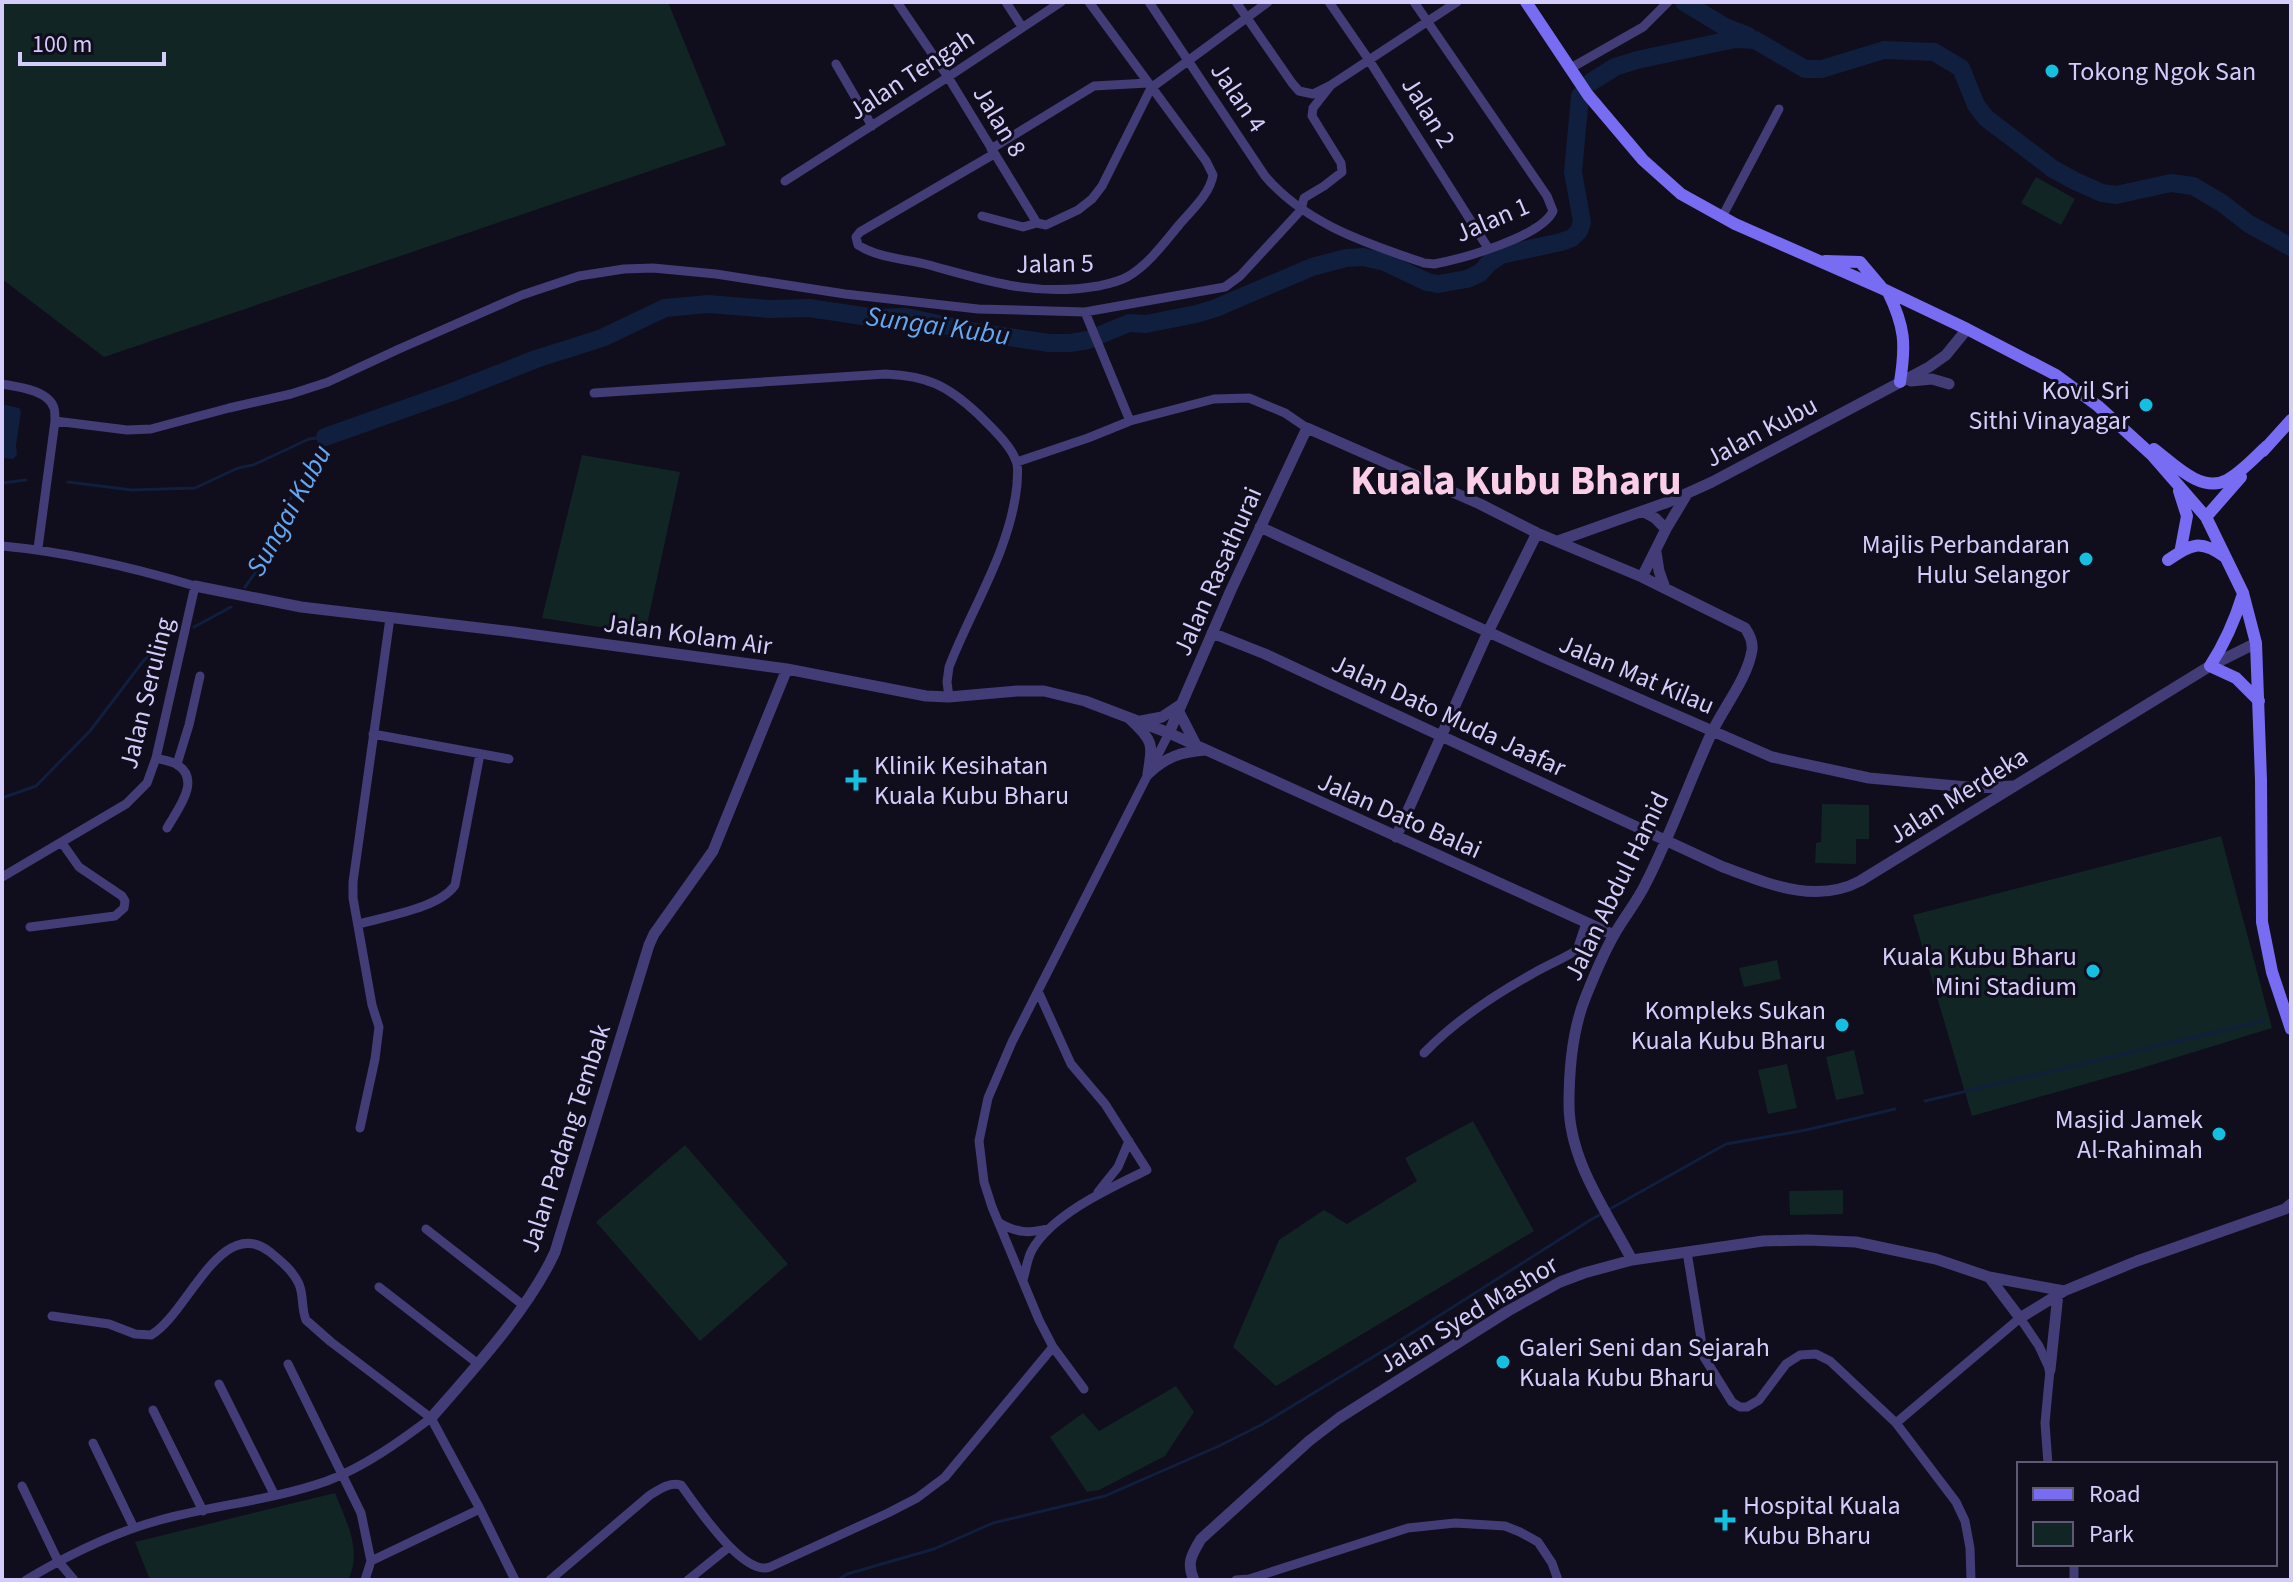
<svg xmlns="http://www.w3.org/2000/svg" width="2293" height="1582" font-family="'Source Sans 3',sans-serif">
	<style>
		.green { fill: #112525 }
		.water { fill: #101f3d }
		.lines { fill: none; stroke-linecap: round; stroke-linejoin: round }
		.stream { stroke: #101f3d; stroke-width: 3 }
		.river { stroke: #101f3d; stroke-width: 18 }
		.minor { stroke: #423c77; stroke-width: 9 }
		.tertiary { stroke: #423c77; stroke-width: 11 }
		.secondary { stroke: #776cf2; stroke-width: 12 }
		.poi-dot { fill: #14bfdf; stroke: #100d1c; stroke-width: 3 }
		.labels { text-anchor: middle; stroke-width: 6; stroke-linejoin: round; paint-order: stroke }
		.poi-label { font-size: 26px; fill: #d4ccfa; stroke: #100d1c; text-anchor: end }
		.street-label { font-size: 26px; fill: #d4ccfa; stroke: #100d1c }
		.water-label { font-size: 28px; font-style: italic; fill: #64a8f1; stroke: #100d1c }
		.town-label { font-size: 42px; font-weight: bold; fill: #fbcee8; stroke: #100d1c }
	</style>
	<rect width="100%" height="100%" fill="#100d1c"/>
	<path class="green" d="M2,2H668L726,145L104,357L2,279Z
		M2036,177L2075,199L2061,225L2021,203Z
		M582,455L680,472L645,634L542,618Z
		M1822,804L1869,805V839H1856V864L1815,863L1816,843L1821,842Z
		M2221,836L2272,1028L2142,1068L1972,1116L1913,915Z
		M1777,960L1781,979L1744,987L1739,968Z
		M1854,1050L1864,1094L1836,1100L1826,1057Z
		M1787,1064L1797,1108L1768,1114L1758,1070Z
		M1473,1121L1534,1231L1276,1386L1233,1347L1279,1240L1324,1210L1347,1224L1417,1181L1405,1158Z
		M685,1145L788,1264L700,1341L596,1222Z
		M1843,1190V1214L1790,1215L1789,1191Z
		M1176,1386L1194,1412L1165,1456L1099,1490L1087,1492L1050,1437L1083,1413L1099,1431Z
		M335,1493C346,1521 363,1551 348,1580H150L135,1542Z"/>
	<path class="water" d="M2,404L19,408L21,412L16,445L17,455L13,459L2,458Z"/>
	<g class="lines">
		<path class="stream" d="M68,482L132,490L195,488L238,468L253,465L309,439L325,437
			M2,483L26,480
			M245,587L266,558L288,503L324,439
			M194,627L231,607
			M2,798L36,786L90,731L144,660L164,644
			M1925,1101L2263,1021
			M838,1580L847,1574L934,1549L993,1523L1105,1496L1219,1446L1261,1425L1396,1343L1592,1219L1726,1144L1806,1130L1895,1109"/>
		<path class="river" d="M1684,2L1725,27L1748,36
			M1591,82L1615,67L1637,60L1735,39L1755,40L1805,69H1822L1884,50L1934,52L1961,68L1976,105L1986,118L2053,169L2075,181L2102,193L2116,195L2171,183L2193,186L2222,203L2249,224L2291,247
			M325,437L452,392L536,359L602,338L665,308L708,304L770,309L809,308L876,318L906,317L976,332L1049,343H1070L1088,340L1129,323L1146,324L1196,314L1216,308L1312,267L1346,258L1363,257L1385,262L1427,282L1438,284L1467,279L1480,273L1489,263L1501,255L1561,242L1572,238L1579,231L1582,222L1573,172L1580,96"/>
		<path class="minor" d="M897,2L948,77L1037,223
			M1006,2L1022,27
			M1149,2L1265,176C1306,224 1366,243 1424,263L1434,264C1461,259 1541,237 1553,211L1547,196L1414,2
			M1236,2L1292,83L1299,91L1313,94L1331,85L1457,2
			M1329,2L1369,60L1488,248
			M836,64L872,126
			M1569,69L1643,27L1668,2
			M991,149L1094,86L1148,83
			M994,154L860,232L856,237L858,245C878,258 906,259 929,265C988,281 1035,297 1098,286C1107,284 1118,282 1127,277C1148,265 1164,243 1179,225C1191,211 1210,194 1213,175L1206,161L1089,2
			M785,181L948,77L1061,2
			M982,216L1023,227L1037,223L1046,225L1078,210L1092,199L1102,186L1151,88L1268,2
			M1722,217L1779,109
			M1085,312L1130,421
			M2,384C18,387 48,390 54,408C55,409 55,420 55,421L38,548
			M594,393L886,374C927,376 947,385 978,414C989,425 1011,445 1016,461C1019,467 1017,478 1017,485C1010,551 972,607 949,667L947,682L949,697
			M55,421L127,430L151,429L229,408L291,394L328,382L399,349L522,295L579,276L624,269L653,268L716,274L845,294L978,309L1085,312L1225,287L1240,276L1301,210L1304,198L1324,186L1342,172L1341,163L1312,116L1313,108L1331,85
			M1017,462L1088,438L1130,421L1214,399L1249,398L1285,413L1307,428
			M2,546C69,552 131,567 195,586L156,758L147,783L126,804L2,877
			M373,734L509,759
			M156,758C162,760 170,761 176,764C203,779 177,810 167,828
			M177,764L189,725L200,676
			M359,924C386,916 440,908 455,885L480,754
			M30,927L115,916L124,908L125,901L122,896L79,867L62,843
			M1424,1053C1454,1022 1494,995 1532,974C1547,965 1563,959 1577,950L1586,923
			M360,1128L375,1059L379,1027L372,1005L353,898V882L390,618
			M1098,1192L1118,1167L1129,1141
			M998,1222C1016,1233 1030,1234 1050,1228
			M426,1229L523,1305
			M1687,1252L1704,1357L1732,1402L1740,1407H1747L1759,1400L1786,1364L1800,1355L1816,1354L1830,1361L1896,1423L1956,1502L1965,1521L1970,1548L1971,1580
			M1023,1280C1026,1270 1027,1259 1032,1250C1052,1214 1112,1187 1147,1170L1105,1104L1071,1064L1038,991
			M379,1287L477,1363
			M52,1316L109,1324L135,1334L151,1335C187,1315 221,1213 270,1252C281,1261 293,1271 299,1284C304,1296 301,1308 306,1320L331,1342L431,1418L480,1509L515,1580
			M288,1364L361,1513L371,1561L365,1580
			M219,1384L274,1494
			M1084,1389L1053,1347L1039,1320L992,1207L984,1182L979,1141L988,1098L1012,1042L1169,733
			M153,1410L203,1511
			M1896,1423L2020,1318L2039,1346L2050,1370L2045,1423L2048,1464
			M93,1443L134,1528
			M22,1486L58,1561L74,1580
			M371,1561L480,1509
			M2074,1564V1580
			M26,1580C68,1555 112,1533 160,1520C215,1505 273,1500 327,1481C364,1467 399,1442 431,1418
			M550,1580L650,1495C660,1489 669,1482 681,1485C696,1505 743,1577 770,1567L888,1513L917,1498L945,1477L1053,1347
			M688,1580L729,1547
			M1236,1580L1249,1579L1408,1528L1455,1523L1505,1526L1520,1532L1538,1542L1552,1563L1558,1580"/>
		<path class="tertiary" d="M1911,381L1932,379L1949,384
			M1642,511L1655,518L1666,529
			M1260,527L1543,657L1772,757L1869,778L1978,788L2012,786
			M1558,541L1668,502L1712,482L1929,367L1946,355L1967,329
			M1656,552L1659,571L1665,588
			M1642,577L1666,529L1687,494
			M195,586L301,607L514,632L787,669L926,696L949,697L1017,691H1044L1085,701L1169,733L1614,935
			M1212,633L1265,654L1723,867C1767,883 1815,905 1860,881L2210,666L2256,643
			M1179,712L1195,743
			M1130,719C1153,742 1153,741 1148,774
			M1141,721L1162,717L1180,705
			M1169,733L1231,590L1307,428L1480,504L1537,533L1642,577L1745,628C1750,635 1753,642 1752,650C1748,677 1724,707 1712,732C1689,782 1671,834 1646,883C1637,902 1624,917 1614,935C1603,954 1594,976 1586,996C1572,1030 1569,1068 1569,1104C1569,1161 1607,1212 1632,1260
			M1149,773C1166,757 1181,752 1205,750
			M1396,837L1488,632L1537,533
			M1989,1277L2064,1291
			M2050,1370L2058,1294
			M431,1418C473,1370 529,1309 555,1252L649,945L654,934L713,851L787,669
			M1194,1580C1186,1563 1192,1554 1201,1539L1309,1441L1339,1418L1508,1311L1560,1282L1584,1273L1632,1260L1763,1241L1807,1240L1856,1242L1936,1259L1989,1277L2020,1318L2064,1291L2137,1261L2285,1209L2291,1204"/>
		<path class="secondary" d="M1526,2L1588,95L1643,160L1681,194L1735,224L1883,289L1967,329L2056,375L2098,406L2152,455L2206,517L2243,593L2256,643L2261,780L2262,922L2272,972L2291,1029
			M1825,261L1860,262L1882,288
			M1888,292C1905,327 1906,344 1900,382
			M2154,449C2173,463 2201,494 2227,480C2242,472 2255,457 2267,446
			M2263,451L2291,420
			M2179,491L2187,516L2181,548
			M2206,517L2241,477
			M2168,560C2192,544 2200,539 2225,557
			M2243,594C2235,620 2225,643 2210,666L2236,678L2259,701"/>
	</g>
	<g class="poi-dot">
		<circle cx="2052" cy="71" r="8"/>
		<circle cx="2146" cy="405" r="8"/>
		<circle cx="2086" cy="559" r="8"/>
		<path d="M852 768h8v8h8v8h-8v8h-8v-8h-8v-8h8z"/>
		<circle cx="2093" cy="971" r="8"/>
		<circle cx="1842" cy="1025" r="8"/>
		<circle cx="2219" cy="1134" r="8"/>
		<circle cx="1503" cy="1362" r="8"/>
		<path d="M1721 1508h8v8h8v8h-8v8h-8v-8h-8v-8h8z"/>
	</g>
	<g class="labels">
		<g class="poi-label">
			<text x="2068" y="80" text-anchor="start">Tokong Ngok San</text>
			<text x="2130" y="399">Kovil Sri<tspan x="2130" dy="30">Sithi Vinayagar</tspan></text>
			<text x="2070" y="553">Majlis Perbandaran<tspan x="2070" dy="30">Hulu Selangor</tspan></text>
			<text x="874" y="774" text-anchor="start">Klinik Kesihatan<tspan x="874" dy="30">Kuala Kubu Bharu</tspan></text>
			<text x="2077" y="965">Kuala Kubu Bharu<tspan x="2077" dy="30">Mini Stadium</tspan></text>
			<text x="1826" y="1019">Kompleks Sukan<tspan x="1826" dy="30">Kuala Kubu Bharu</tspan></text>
			<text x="2203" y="1128">Masjid Jamek<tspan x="2203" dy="30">Al-Rahimah</tspan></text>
			<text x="1519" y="1356" text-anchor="start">Galeri Seni dan Sejarah<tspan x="1519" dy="30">Kuala Kubu Bharu</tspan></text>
			<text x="1743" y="1514" text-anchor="start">Hospital Kuala<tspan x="1743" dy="30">Kubu Bharu</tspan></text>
		</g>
		<g class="street-label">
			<text transform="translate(911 74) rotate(-33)" y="9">Jalan Tengah</text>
			<text transform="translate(1239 97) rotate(56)" y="9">Jalan 4</text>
			<text transform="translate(1429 112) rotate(58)" y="9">Jalan 2</text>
			<text transform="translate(1000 121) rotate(59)" y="9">Jalan 8</text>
			<text transform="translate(1492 219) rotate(-23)" y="9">Jalan 1</text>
			<text transform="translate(1055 263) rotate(-1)" y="9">Jalan 5</text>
			<text transform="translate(1761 431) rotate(-28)" y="9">Jalan Kubu</text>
			<text transform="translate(1217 571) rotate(-66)" y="9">Jalan Rasathurai</text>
			<text transform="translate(688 634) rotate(8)" y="9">Jalan Kolam Air</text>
			<text transform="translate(1637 674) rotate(23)" y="9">Jalan Mat Kilau</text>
			<text transform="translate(146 693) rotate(-76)" y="9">Jalan Seruling</text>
			<text transform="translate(1449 715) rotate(25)" y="9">Jalan Dato Muda Jaafar</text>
			<text transform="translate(1958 795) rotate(-32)" y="9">Jalan Merdeka</text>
			<text transform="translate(1400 815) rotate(24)" y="9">Jalan Dato Balai</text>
			<text transform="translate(1616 886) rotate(-64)" y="9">Jalan Abdul Hamid</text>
			<text transform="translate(565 1138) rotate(-72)" y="9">Jalan Padang Tembak</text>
			<text transform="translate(1468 1314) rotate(-31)" y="9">Jalan Syed Mashor</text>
		</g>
		<g class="water-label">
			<text transform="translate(938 325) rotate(8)" y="10">Sungai Kubu</text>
			<text transform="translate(288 510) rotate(-61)" y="10">Sungai Kubu</text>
		</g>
		<g class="town-label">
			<text x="1516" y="494">Kuala Kubu Bharu</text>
		</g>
	</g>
	<rect width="2293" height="1582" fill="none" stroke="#d4ccfa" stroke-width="8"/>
	<rect x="2017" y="1462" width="260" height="104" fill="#100d1c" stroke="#5e5975" stroke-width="2"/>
	<rect x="2033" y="1488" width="40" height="12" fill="#776cf2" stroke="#5e5975" stroke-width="2"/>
	<text x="2089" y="1502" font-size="24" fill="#d4ccfa">Road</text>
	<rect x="2033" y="1522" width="40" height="24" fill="#112525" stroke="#5e5975" stroke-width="2"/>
	<text x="2089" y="1542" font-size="24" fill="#d4ccfa">Park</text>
	<path d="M20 52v12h144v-12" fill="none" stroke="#d4ccfa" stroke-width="4"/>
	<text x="32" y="52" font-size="24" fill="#d4ccfa" stroke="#100d1c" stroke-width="6" paint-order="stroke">100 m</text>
</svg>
